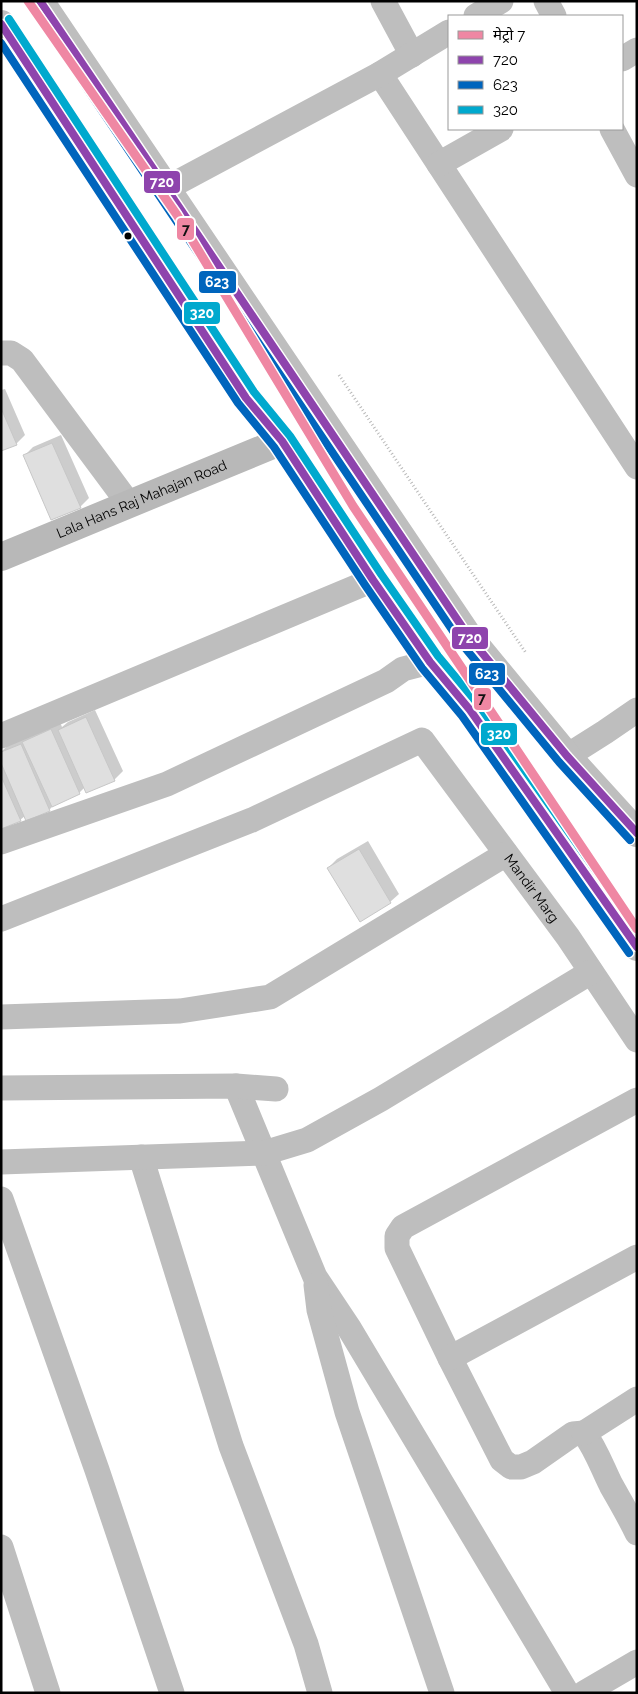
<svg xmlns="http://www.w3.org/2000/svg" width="638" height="1694" font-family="Raleway,'Noto Sans Devanagari',sans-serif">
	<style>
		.shadow { fill: #0003 }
		.building { fill: #dfdfdf; stroke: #c7c7c7 }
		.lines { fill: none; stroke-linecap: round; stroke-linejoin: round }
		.path { stroke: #b9b9b9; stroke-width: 3; stroke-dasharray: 1 2.5; stroke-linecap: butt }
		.street { stroke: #bebebe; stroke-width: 25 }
		.secondary { stroke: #b8b8b8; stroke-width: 28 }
		.primary { stroke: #bebebe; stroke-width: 28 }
		.bus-1-casing { stroke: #fff; stroke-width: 11 }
		.bus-2-casing { stroke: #fff; stroke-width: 11 }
		.bus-3-casing { stroke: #fff; stroke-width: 11 }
		.bus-1 { stroke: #8e44ad; stroke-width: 8 }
		.bus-2 { stroke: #0065bd; stroke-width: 8 }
		.bus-3 { stroke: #00a9ce; stroke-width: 8 }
		.metro-1-casing { stroke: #fff; stroke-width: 12 }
		.metro-1 { stroke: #ef87a3; stroke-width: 9 }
		.bus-dot { fill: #000; stroke: #fff; stroke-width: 2 }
		.labels { text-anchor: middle; stroke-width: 4; stroke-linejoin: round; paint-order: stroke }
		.street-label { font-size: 14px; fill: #000; stroke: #fff }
		.line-badge { stroke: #fff; stroke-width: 2 }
		.badge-label { font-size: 14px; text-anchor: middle; font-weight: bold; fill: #fff }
		.pale-badge-label { font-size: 14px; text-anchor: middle; font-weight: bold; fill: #111 }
	</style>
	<rect width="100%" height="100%" fill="#fff"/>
	<path class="shadow" d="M5,389L25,435L16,444L1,450V390Z
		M61,435L89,498L80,507L24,456L33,447Z
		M95,710L123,771L114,780L85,787L79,793L56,803L49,810L25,816L20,820L1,828V749L2,751L7,746L60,722L62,727L68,722Z
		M368,841L399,894L390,902L328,868L337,859Z"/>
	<path class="building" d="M1,408L17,445L1,451Z
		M52,443L81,508L51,520L23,455Z
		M86,717L115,781L86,793L58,730Z
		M51,729L80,794L52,807L22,742Z
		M21,744L50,811L26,821L1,763V752Z
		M1,776L21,821L1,829Z
		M359,849L391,903L360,922L327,868Z"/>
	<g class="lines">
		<path class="path" d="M339,375L526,653"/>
		<g class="street">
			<path d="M383,1L412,55"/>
			<path d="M546,1L554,16"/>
			<path d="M476,16L501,1"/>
			<path d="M622,59L637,50"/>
			<path d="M380,74L637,467"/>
			<path d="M612,129L637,175"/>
			<path d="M439,164L501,129"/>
			<path d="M167,188L380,74L449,32"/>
			<path d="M1,353H11L22,360L129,504"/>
			<path d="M1,736L373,580"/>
			<path d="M567,756L605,732L637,710"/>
			<path d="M1,842L167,784L386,681L403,669L430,662"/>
			<path id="s1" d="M1,919L252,820L422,740L568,937L637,1040"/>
			<path d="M1,1017L180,1011L270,997L506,854"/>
			<path d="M236,1086L315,1277L349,1328L567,1693"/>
			<path d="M1,1088L236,1086L276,1089"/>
			<path d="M637,1100L403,1227L397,1236V1248L450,1358L502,1460L511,1467H521L533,1462L573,1434L584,1433C596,1449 602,1467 611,1485C620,1501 629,1516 637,1533"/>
			<path d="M141,1157L231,1446L306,1644L320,1693"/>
			<path d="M1,1162L264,1153L307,1140L381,1099L591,972"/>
			<path d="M1,1199L97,1470L172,1693"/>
			<path d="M316,1285L319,1310L347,1412L442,1693"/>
			<path d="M450,1358L637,1257"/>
			<path d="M584,1433L637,1399"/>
			<path d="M1,1547L48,1693"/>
			<path d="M584,1693L637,1662"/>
		</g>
		<path class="secondary" id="s2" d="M1,557L282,441"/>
		<path class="primary" d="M40,1L469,637L567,756L637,833
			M1,24L246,398L282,441L373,580L430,662L470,710L637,947"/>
		<g class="bus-1-casing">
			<path id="bus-1" d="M40,1L469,637L567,756L637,833
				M1,24L246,398L282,441L373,580L430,662L470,710L637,947"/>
		</g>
		<g class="bus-2-casing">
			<path id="bus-2" d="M32,7L461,643L559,762L630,840
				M1,43L238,403L274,447L365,585L422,668L462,716L629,953"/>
		</g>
		<g class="bus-3-casing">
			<path id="bus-3" d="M9,19L254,392L290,436L381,574L438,656L478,704L637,929"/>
		</g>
		<use href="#bus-1" class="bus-1"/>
		<use href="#bus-2" class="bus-2"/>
		<use href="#bus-3" class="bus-3"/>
		<g class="metro-1-casing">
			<path id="metro-1" d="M28,1L177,215L353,506L637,929"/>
		</g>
		<use href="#metro-1" class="metro-1"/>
	</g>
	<circle class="bus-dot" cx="128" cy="236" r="4.5"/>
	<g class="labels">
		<g class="street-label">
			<text dy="5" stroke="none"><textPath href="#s2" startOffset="152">Lala Hans Raj Mahajan Road</textPath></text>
			<text dy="5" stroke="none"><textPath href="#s1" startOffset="642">Mandir Marg</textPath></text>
		</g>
	</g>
	<g class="line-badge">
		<rect x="143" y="170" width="38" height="24" rx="5" fill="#8e44ad"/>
		<rect x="176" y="217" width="19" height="24" rx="5" fill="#ef87a3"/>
		<rect x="198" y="270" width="39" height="24" rx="5" fill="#0065bd"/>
		<rect x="183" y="301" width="38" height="24" rx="5" fill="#00a9ce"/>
		<rect x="451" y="626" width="38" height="24" rx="5" fill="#8e44ad"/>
		<rect x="468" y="662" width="38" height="24" rx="5" fill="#0065bd"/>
		<rect x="473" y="687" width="19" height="24" rx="5" fill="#ef87a3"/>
		<rect x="480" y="722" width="38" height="24" rx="5" fill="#00a9ce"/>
	</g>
	<g class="badge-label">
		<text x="162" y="187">720</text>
		<text x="217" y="287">623</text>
		<text x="202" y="318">320</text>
		<text x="470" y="643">720</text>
		<text x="487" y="679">623</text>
		<text x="499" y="739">320</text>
	</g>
	<g class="pale-badge-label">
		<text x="186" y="234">7</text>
		<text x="482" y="703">7</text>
	</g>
	<rect width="638" height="1694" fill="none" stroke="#000000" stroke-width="5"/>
	<rect x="448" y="15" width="175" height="115" fill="#ffffff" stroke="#999999"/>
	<rect x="458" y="31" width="25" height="8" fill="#ef87a3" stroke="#999999"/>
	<text x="493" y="40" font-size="15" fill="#000000">मेट्रो 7</text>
	<rect x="458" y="56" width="25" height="8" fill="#8e44ad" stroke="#999999"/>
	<text x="493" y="65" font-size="15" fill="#000000">720</text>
	<rect x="458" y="81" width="25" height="8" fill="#0065bd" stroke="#999999"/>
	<text x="493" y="90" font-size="15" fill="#000000">623</text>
	<rect x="458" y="106" width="25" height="8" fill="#00a9ce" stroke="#999999"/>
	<text x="493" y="115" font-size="15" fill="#000000">320</text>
</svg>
